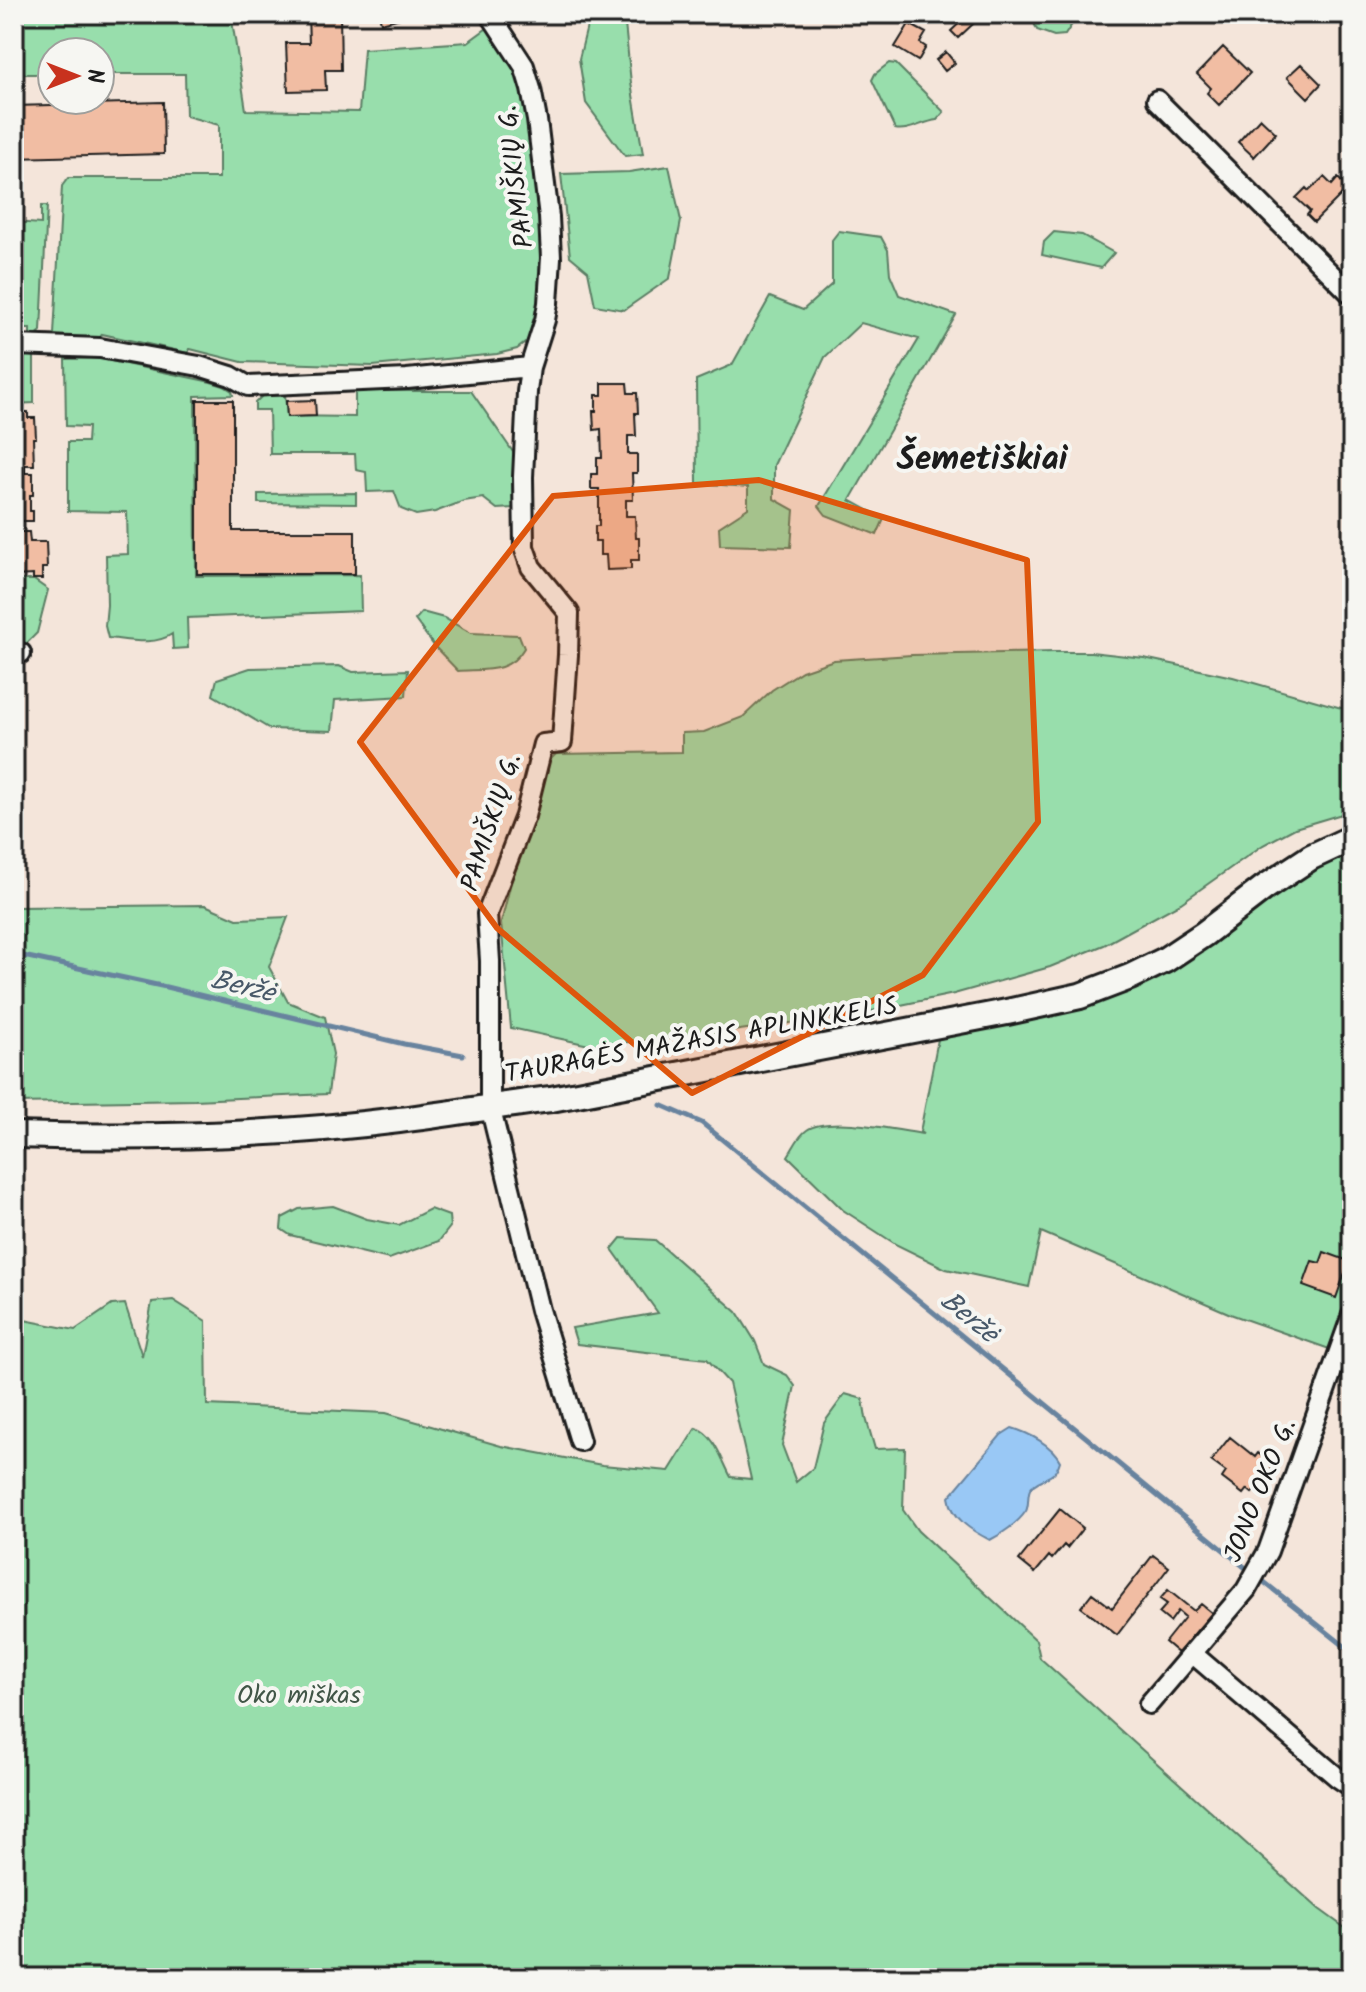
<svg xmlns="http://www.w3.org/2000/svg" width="1366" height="1992" font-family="Kalam,sans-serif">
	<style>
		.green { fill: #98deac; stroke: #5a7d64; stroke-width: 2 }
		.water { fill: #99c8f5; stroke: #67839e; stroke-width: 2 }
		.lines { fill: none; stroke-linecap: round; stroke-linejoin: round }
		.stream { stroke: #67839e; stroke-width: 5 }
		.building { fill: #f1bda3; stroke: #1c1c1c; stroke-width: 2 }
		.street-casing { stroke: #1c1c1c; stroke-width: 24 }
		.secondary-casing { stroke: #1c1c1c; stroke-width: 30 }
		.street { stroke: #f6f6f2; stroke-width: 18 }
		.secondary { stroke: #f6f6f2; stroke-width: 24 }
		.marked { fill: #de560d; fill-opacity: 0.2; stroke: #de560d; stroke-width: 6; stroke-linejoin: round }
		.labels { text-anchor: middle; stroke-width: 8; stroke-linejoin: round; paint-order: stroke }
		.street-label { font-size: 26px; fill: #1c1c1c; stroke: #f6f6f2 }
		.park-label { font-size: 26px; fill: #415647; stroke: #f6f6f2 }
		.water-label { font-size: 28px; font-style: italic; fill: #485868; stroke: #f6f6f2 }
		.district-label { font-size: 34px; font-weight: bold; fill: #1c1c1c; stroke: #f6f6f2 }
	</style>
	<rect width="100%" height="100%" fill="#f4e5da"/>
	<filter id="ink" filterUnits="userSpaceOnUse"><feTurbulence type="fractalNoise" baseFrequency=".0125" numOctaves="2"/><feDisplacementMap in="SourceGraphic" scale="16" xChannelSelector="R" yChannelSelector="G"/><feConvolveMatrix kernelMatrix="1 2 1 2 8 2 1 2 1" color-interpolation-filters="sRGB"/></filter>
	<g filter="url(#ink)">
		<path class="green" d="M14,14H231L246,110L359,112L364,49L468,42L490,26L524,78L545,206L544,312L533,337L517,349L497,354L373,366L242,362L190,349L188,353L102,334L99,341L54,335L62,186L68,178H219V125L186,116L185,74H100V52H52V74H14Z
			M590,14H624L631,83L643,154L625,156L586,103L579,59Z
			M1036,14H1068L1074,21L1065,35L1054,36L1037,30L1034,23Z
			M889,63L896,64L944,112L937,120C922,122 908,132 895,129L872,80L875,74Z
			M669,166L681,221L670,278L624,310L595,305L588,271L570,256L561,174L629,172Z
			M41,206H47L41,331L35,336H30V329H14V222L41,224Z
			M839,231L881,237L888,250L890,274L899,295L956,315L850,500L884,519L877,535L826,515L819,506L919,339L861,323L825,357L774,465V499L794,510L791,547L720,545L719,527L748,508V487L697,483L696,380L732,365L770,297L803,310L832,284V240Z
			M1054,232L1082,235L1114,253L1101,268L1042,255L1044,242Z
			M14,356H34V403L14,404Z
			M97,358L211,382L224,386L232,391L233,395L195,396L196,576L360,575L361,611L187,618L188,648L173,649L172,634C155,646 129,640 108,638L105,626L107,605L106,555L128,554L127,512L68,511V442H87L88,427L66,426L65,359Z
			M355,391H471L515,455L513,508L497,509L483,498L464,501L435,512L416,515L401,509L394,491L367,492L366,472L356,470L355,454H270L269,410H255V403L262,396L285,395L287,416L355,417Z
			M356,493V504L258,503V494Z
			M14,580H34L48,590L37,633L25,645H14Z
			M422,612L444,618L471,633L519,635L524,648C509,674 484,669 458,671L435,647L415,620Z
			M1056,652H1091L1144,658L1233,677L1352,711V811L1295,828L1263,845L1181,903L1104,945L1050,967L954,994L867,1012L684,1038L589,1045L511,1028L501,923L514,870L537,808L548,762L556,754L682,752V733L704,732L743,717L772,690L802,671L834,660L912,655Z
			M339,666L353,672L408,670L406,696L335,700L332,731L270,729L213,695L217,679L250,668Z
			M1352,852V1314L1335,1351L1233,1315L1041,1232L1029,1287L946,1269L897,1245L843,1210L788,1156C794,1147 798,1136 807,1130C829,1115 896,1130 923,1134L920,1132L938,1039L1061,1013L1099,1001L1176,966L1222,936L1264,902L1306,874Z
			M205,905L237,919L288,917L269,967L288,1002L325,1017L333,1054L328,1094L195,1100L14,1103V956L22,949L16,907Z
			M333,1206L367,1219L399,1225L430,1209L449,1216L450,1227L439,1241L389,1259L290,1235L281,1229L282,1218L299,1209Z
			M621,1238L655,1240L737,1312L755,1341L764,1364L787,1375L795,1386L782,1445L796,1482L813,1468L824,1423L845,1394L863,1399L866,1418L875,1449L905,1448L903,1510L918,1531L1036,1640L1040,1658L1319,1909L1352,1933V1978H14V1318L75,1330L112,1305L125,1304L142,1356L152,1302L173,1300L206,1321L207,1405L386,1413L501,1446L602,1465L669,1471L696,1428C715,1434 722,1461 731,1477L751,1479L729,1383L707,1359L577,1344L572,1328L658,1313L612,1249Z"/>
		<path class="water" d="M1012,1428C1029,1433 1052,1445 1060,1461C1054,1481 1045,1475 1032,1486C1026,1492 1030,1504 1026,1511C1018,1523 1002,1534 990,1540C972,1531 952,1519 949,1497L1001,1435Z"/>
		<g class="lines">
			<path class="stream" d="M14,954L166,987L404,1044L463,1055
				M661,1105L702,1123L1247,1569
				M1264,1582L1352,1652"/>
		</g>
		<path class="building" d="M308,14H340L341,70H325L326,90L288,91L286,43H309Z
			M379,14H416L381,23Z
			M966,17L973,24L958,38L951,31Z
			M909,24L926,33L920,43L926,47L918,61L895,47Z
			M1223,47L1250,73L1219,105L1207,93L1211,88L1197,74Z
			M946,52L955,63L945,71L936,60Z
			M1301,64L1321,84L1308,98L1287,77Z
			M163,102L164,154L14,158V106Z
			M1260,118L1276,133L1254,157L1238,142Z
			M1324,177L1332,185L1338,178L1348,188L1314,222L1307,215L1310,211L1296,198L1306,188L1309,191Z
			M602,383H627L628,393H637L638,413H635L636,436H628V454H637V473H632L633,500H626V516H635L636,538H639V560H631V569L607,570L606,555H600V541H595V526H599V489H591V474H597V458H602L601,429L594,430L593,411H596V395H602Z
			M197,400H233V531H355V574H197Z
			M315,400L316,416L287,417L286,401Z
			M14,412H28V418H35L36,438H33L34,465H25V473H33V495H30V511H33V521H21V532H29L30,542H46L47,568H42V579H33V575L14,576Z
			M1324,1252L1349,1261L1336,1298L1303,1286L1312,1261L1320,1263Z
			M1230,1437L1255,1457L1258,1453L1274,1466L1252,1493L1247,1489L1243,1494L1222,1478L1226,1472L1211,1461Z
			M1060,1509L1083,1528L1067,1548L1064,1545L1052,1559L1049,1556L1035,1573L1019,1560Z
			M1153,1555L1169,1567L1117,1635L1081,1607L1092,1593L1112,1608Z
			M1168,1590L1194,1611L1201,1604L1212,1613L1178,1653L1165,1642L1185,1617L1178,1611L1170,1622L1159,1613L1167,1604L1160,1599Z"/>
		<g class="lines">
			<g class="street-casing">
				<path id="street" d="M490,14L524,66L531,89L537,120L549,217L551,258L548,303L545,320L530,367L527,392L523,477L524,547L531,567L569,613L568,655L562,742L543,744L525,816L487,914L490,961V1106L540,1310L580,1441
					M1157,100L1352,295
					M14,345L100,348L199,366L231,376L248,386L407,379L530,367
					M14,653H21
					M1193,1654L1337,1777L1352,1787
					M1149,1704L1246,1590L1268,1551L1352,1315"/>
			</g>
			<g class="secondary-casing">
				<path id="secondary" d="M14,1135C142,1139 272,1136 399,1120C450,1114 500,1105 551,1099L1007,1012L1080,996L1130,977L1165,960L1204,934L1264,888L1311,857L1352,838"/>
			</g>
			<use href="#street" class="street"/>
			<use href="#secondary" class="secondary"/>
		</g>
	</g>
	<path class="marked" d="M759,480L1027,560L1038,822L923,975L692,1093L497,928L360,742L553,496Z"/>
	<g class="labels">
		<g class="street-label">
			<text transform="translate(515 177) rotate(-97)" y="9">PAMIŠKIŲ G.</text>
			<text transform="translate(490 822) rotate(-72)" y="9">PAMIŠKIŲ G.</text>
			<text transform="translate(701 1039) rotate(-10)" y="9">TAURAGĖS MAŽASIS APLINKKELIS</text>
			<text transform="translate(1259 1490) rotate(-68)" y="9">JONO OKO G.</text>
		</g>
		<g class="park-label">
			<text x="299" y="1703">Oko miškas</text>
		</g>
		<g class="water-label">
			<text transform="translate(243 985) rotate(13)" y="10">Beržė</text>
			<text transform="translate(970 1316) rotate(39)" y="10">Beržė</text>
		</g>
		<g class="district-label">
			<text x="982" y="469">Šemetiškiai</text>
		</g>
	</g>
	<rect width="1366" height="1992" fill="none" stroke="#f6f6f2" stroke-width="48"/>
	<rect x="24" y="24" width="1318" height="1944" fill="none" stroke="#1c1c1c" stroke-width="3" filter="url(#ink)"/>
	<g transform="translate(76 76) rotate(90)"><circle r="38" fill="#f6f6f2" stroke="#9f9f9c" stroke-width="2"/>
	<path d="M0-6L14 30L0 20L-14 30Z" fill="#c8321e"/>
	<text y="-12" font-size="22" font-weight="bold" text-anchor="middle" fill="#1c1c1c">N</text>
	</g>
</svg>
